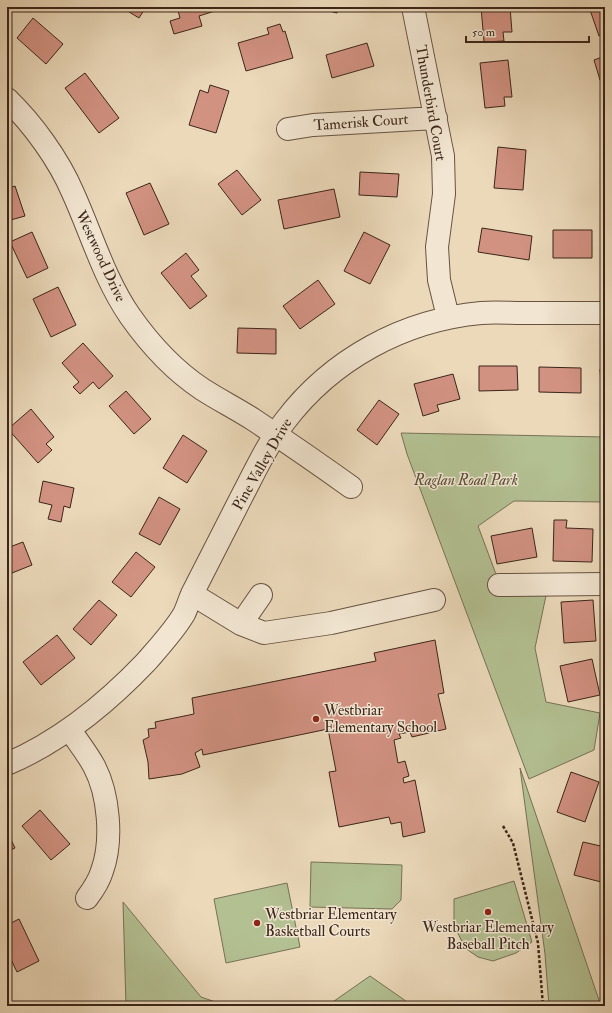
<svg xmlns="http://www.w3.org/2000/svg" width="612" height="1013" font-family="'IM FELL Double Pica',serif">
	<style>
		.green { fill: #b3c092; stroke: #777256 }
		.building { fill: #d29282; stroke: #3b2519 }
		.lines { fill: none; stroke-linecap: round; stroke-linejoin: round }
		.minor-casing { stroke: #675241; stroke-width: 24 }
		.path { stroke: #3b2519; stroke-width: 2.5; stroke-dasharray: 3 2; stroke-linecap: butt }
		.minor { stroke: #f2e6d2; stroke-width: 22 }
		.poi-dot { fill: #8f2418; stroke: #f2e6d2; stroke-width: 1.5 }
		.labels { text-anchor: middle; stroke-width: 3; stroke-linejoin: round; paint-order: stroke }
		.street-label { font-size: 15px; fill: #3b2519; stroke: #f2e6d2 }
		.park-label { font-size: 15px; font-style: italic; fill: #594c37; stroke: #f2e6d2 }
		.poi-label { font-size: 15px; fill: #3b2519; stroke: #f2e6d2; text-anchor: start }
	</style>
	<rect width="100%" height="100%" fill="#ebd9ba"/>
	<filter id="stains"><feTurbulence type="fractalNoise" baseFrequency=".005" numOctaves="4"/><feColorMatrix values="0 0 0 0 .2 0 0 0 0 .09 0 0 0 0 .02 0 0 0 .5 -.17"/></filter>
	<radialGradient id="worn" r=".72"><stop offset=".6" stop-color="#630" stop-opacity="0"/><stop offset="1" stop-color="#630" stop-opacity=".3"/></radialGradient>
	<path class="green" d="M401,433L605,437V502L514,501L478,526L500,585L548,586L535,648L546,702L600,713L594,750L529,779L407,454Z
		M520,768L601,1006H549L545,954Z
		M311,862L402,865L401,900L392,909L310,907Z
		M514,881L532,942L516,953L493,961L478,957L465,948L454,925V899Z
		M287,883L300,947L226,963L214,899Z
		M123,902L201,997L227,1006H126Z
		M370,976L413,1006H327Z"/>
	<path class="building" d="M121,7H146L139,18Z
		M177,7H217L218,10L199,16L202,26L174,34L170,21L180,18Z
		M322,7H339L337,13L321,9Z
		M481,7H510L512,32H503L504,41L484,42Z
		M589,7H605V34L599,36Z
		M33,18L63,44L46,64L17,38Z
		M280,24L283,32L285,31L293,58L246,71L238,43L269,34L267,28Z
		M367,43L374,66L332,78L326,55Z
		M605,56V78L600,80L594,60Z
		M508,60L512,97H504L505,106L485,108L480,63Z
		M85,73L119,118L99,133L65,88Z
		M210,85L229,91L216,133L189,125L200,90L208,93Z
		M498,147L526,150L523,190L494,188Z
		M237,170L261,200L242,215L218,184Z
		M360,172L399,174L397,197L359,195Z
		M150,183L169,224L144,235L126,193Z
		M15,186L25,216L7,221V189Z
		M334,189L340,217L284,229L278,200Z
		M482,228L532,236L529,260L478,252Z
		M553,230H592V258H553Z
		M32,232L48,268L27,278L10,242Z
		M364,232L390,245L370,284L344,271Z
		M186,253L199,270L191,276L207,296L190,309L161,273Z
		M318,280L335,304L300,329L283,306Z
		M58,287L76,325L51,337L33,299Z
		M238,328L276,329V354L237,353Z
		M83,343L113,376L99,389L93,382L80,394L73,387L79,382L62,363Z
		M479,366H517L518,390L479,391Z
		M539,367L581,368V393L539,392Z
		M600,369H605V397H602Z
		M453,374L460,399L437,405L439,411L423,416L414,384Z
		M126,391L151,419L134,434L109,406Z
		M379,400L399,414L377,445L357,430Z
		M31,409L54,437L46,444L52,450L38,463L8,429Z
		M183,435L207,451L187,483L163,468Z
		M43,481L74,488L70,508L64,506L61,522L48,519L52,505L39,502Z
		M159,497L180,509L160,545L139,534Z
		M554,520H567L566,528L593,529L592,562L553,561Z
		M532,528L537,557L497,564L491,536Z
		M23,542L32,565L7,575V548Z
		M136,552L155,567L131,597L112,582Z
		M99,600L117,615L91,645L73,629Z
		M593,600L596,641L564,643L561,602Z
		M57,635L75,658L41,685L23,662Z
		M435,640L444,693L438,694L446,729L412,737L410,732L399,734L401,738L394,740L398,763L405,761L409,776L403,778L404,783L415,780L425,832L403,837L401,822L391,824L389,817L339,827L329,772L336,771L328,729L203,755L202,749L195,753L200,767L182,774L149,779L148,762L143,740L149,737L148,729L156,728L155,722L194,714L192,698L376,661L374,653Z
		M592,659L600,695L568,702L560,666Z
		M571,772L599,782L585,822L557,812Z
		M40,810L70,844L51,860L22,826Z
		M7,831L15,848L7,852Z
		M583,842L605,847V883L574,875Z
		M19,919L39,961L17,972L7,951V925Z"/>
	<g class="lines">
		<g class="minor-casing">
			<path id="minor" d="M413,7L443,156L444,194L437,247L439,280L448,317
				M7,99C33,124 59,160 73,193C92,235 104,278 130,316C149,343 175,371 202,389C219,400 237,409 254,420C287,442 319,464 351,487
				M288,129L313,125L436,118
				M499,585L605,584
				M192,594L241,624L264,633L331,623L434,600
				M241,624L261,595
				M70,730C78,742 87,753 94,766C109,794 113,841 102,871C99,881 93,890 87,898
				M7,764C61,741 106,704 146,662C159,647 174,631 184,614C187,608 189,601 192,594C209,561 226,528 243,494C256,469 268,443 285,421C332,359 404,320 481,313C495,312 509,313 523,313C550,313 578,313 605,313"/>
		</g>
		<path class="path" d="M503,826L513,843L538,943L543,1006"/>
		<use href="#minor" class="minor"/>
	</g>
	<g class="poi-dot">
		<circle cx="316" cy="719" r="4"/>
		<circle cx="488" cy="912" r="4"/>
		<circle cx="257" cy="923" r="4"/>
	</g>
	<g class="labels">
		<g class="street-label">
			<text transform="translate(431 103) rotate(80)" y="5">Thunderbird Court</text>
			<text transform="translate(361 122) rotate(-4)" y="5">Tamerisk Court</text>
			<text transform="translate(101 256) rotate(65)" y="5">Westwood Drive</text>
			<text transform="translate(262 464) rotate(-60)" y="5">Pine Valley Drive</text>
		</g>
		<g class="park-label">
			<text x="466" y="485">Raglan Road Park</text>
		</g>
		<g class="poi-label">
			<text x="324" y="715">Westbriar<tspan x="324" dy="17">Elementary School</tspan></text>
			<text x="265" y="919">Westbriar Elementary<tspan x="265" dy="17">Basketball Courts</tspan></text>
			<text x="488" y="932" text-anchor="middle">Westbriar Elementary<tspan x="488" dy="17">Baseball Pitch</tspan></text>
		</g>
	</g>
	<rect width="612" height="1013" fill="none" stroke="#ebd9ba" stroke-width="24"/>
	<rect x="8" y="8" width="596" height="997" fill="none" stroke="#3b2519" stroke-width="2"/>
	<rect x="12" y="12" width="588" height="989" fill="none" stroke="#3b2519"/>
	<path d="M466 36v6h123v-6" fill="none" stroke="#3b2519" stroke-width="2"/>
	<text x="472" y="36" font-size="12" fill="#3b2519" stroke="#f2e6d2" stroke-width="3" paint-order="stroke">50 m</text>
	<rect width="100%" height="100%" filter="url(#stains)"/>
	<rect width="100%" height="100%" fill="url(#worn)"/>
</svg>
